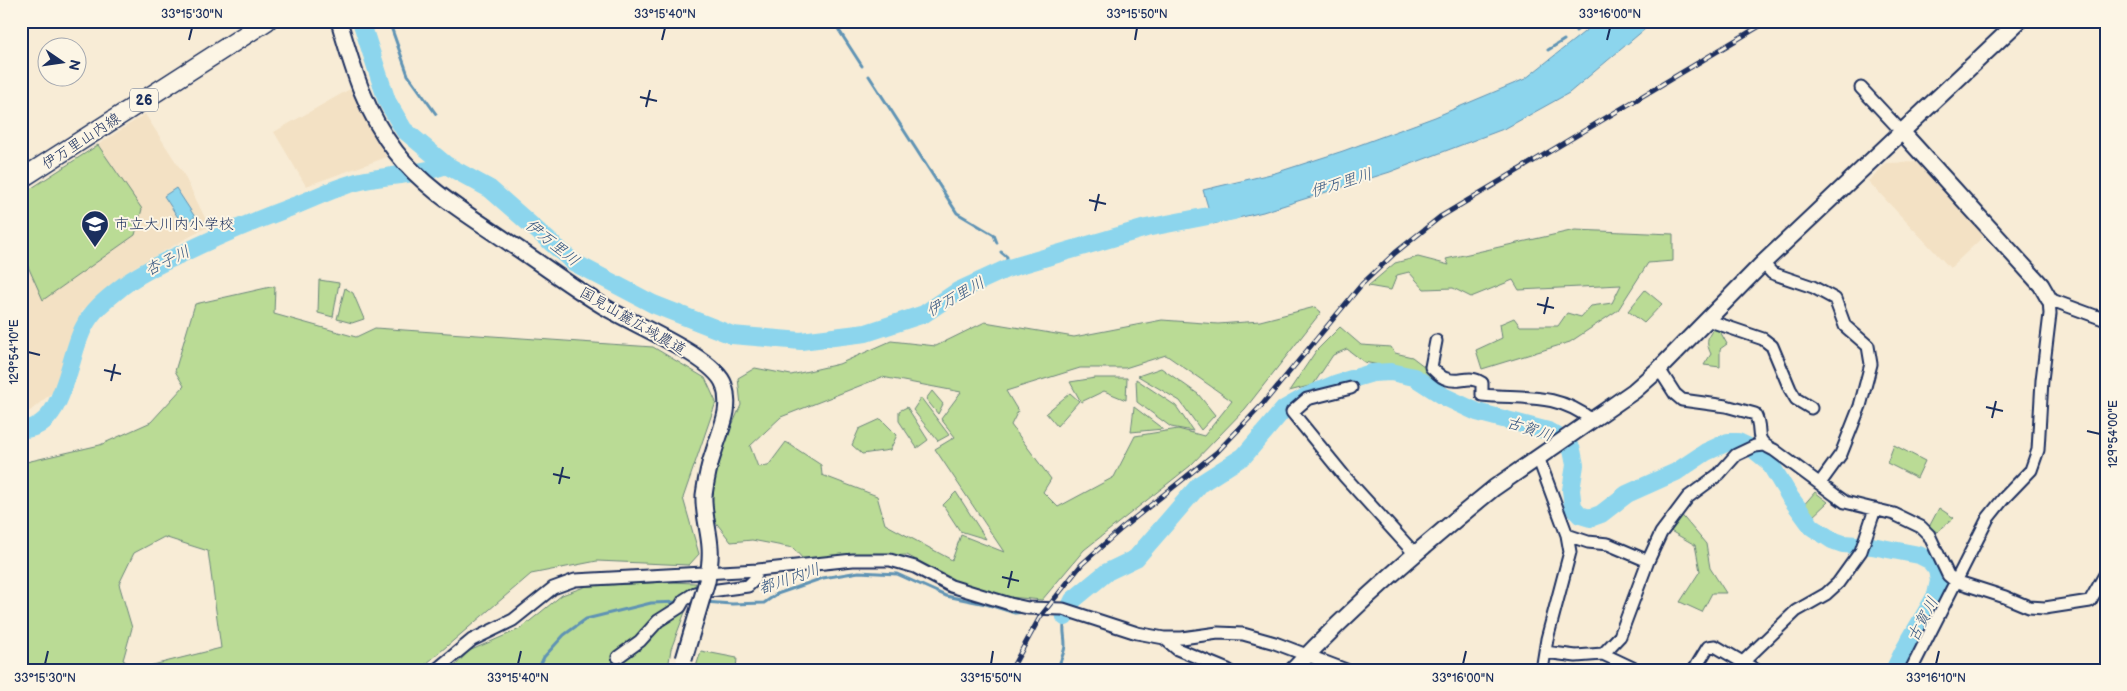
<svg xmlns="http://www.w3.org/2000/svg" width="2127" height="691" font-family="'Balsamiq Sans','Klee One',sans-serif">
	<style>
		.built { fill: #f3e1c4 }
		.green { fill: #badb95; stroke: #6a857a; fill-rule: evenodd }
		.water { fill: #8cd5ed; stroke: #5f93b4 }
		.lines { fill: none; stroke-linecap: round; stroke-linejoin: round }
		.stream { stroke: #5f93b4; stroke-width: 3 }
		.river { stroke: #8cd5ed; stroke-width: 18 }
		.street-casing { stroke: #1b2f5e; stroke-width: 15 }
		.secondary-casing { stroke: #1b2f5e; stroke-width: 19 }
		.primary-casing { stroke: #1b2f5e; stroke-width: 21 }
		.street { stroke: #fcf5e5; stroke-width: 11 }
		.secondary { stroke: #fcf5e5; stroke-width: 15 }
		.primary { stroke: #fcf5e5; stroke-width: 18 }
		.rail-casing { stroke: #1b2f5e; stroke-width: 5 }
		.rail { stroke: #fcf5e5; stroke-width: 3; stroke-dasharray: 9; stroke-linecap: butt }
		.secondary-bridge-casing { stroke: #1b2f5e; stroke-width: 19; stroke-linecap: butt }
		.secondary-bridge { stroke: #fcf5e5; stroke-width: 15 }
		.ticks { fill: none; stroke: #1b2f5e; stroke-width: 2 }
		.labels { text-anchor: middle; stroke-width: 4; stroke-linejoin: round; paint-order: stroke }
		.shield { fill: #fcf5e5; stroke: #5e6a86; stroke-width: 1 }
		.shield-label { font-size: 14px; font-weight: bold; fill: #1b2f5e }
		.street-label { font-size: 15px; fill: #1b2f5e; stroke: #fcf5e5 }
		.poi-label { font-size: 15px; fill: #1b2f5e; stroke: #fcf5e5; text-anchor: start }
		.water-label { font-size: 16px; font-style: italic; fill: #375882; stroke: #fcf5e5 }
		.neatline { fill: none; stroke: #1b2f5e; stroke-width: 2 }
		.ticks-label { font-size: 12px; text-anchor: middle; fill: #1b2f5e }
	</style>
	<rect width="100%" height="100%" fill="#f8ecd6"/>
	<filter id="ink" filterUnits="userSpaceOnUse"><feTurbulence type="fractalNoise" baseFrequency=".02" numOctaves="2"/><feDisplacementMap in="SourceGraphic" scale="10" xChannelSelector="R" yChannelSelector="G"/><feConvolveMatrix kernelMatrix="1 2 1 2 8 2 1 2 1" color-interpolation-filters="sRGB"/></filter>
	<g filter="url(#ink)">
		<path class="built" d="M350,89L387,157L306,186L274,132Z
			M145,114L183,173L209,226L130,270L82,311L53,392L30,411L21,410V195Z
			M1918,162L1986,234L1950,268L1868,181L1887,163Z"/>
		<path class="green" d="M98,145L142,209L135,235L43,300L21,251V195Z
			M1575,230L1673,234V261L1648,263L1618,310L1570,342L1482,369L1476,350L1502,338L1500,324L1514,318L1520,326H1558L1567,313L1581,317L1591,306L1612,303L1621,285L1519,290L1513,280L1471,297L1453,288L1424,289L1409,272L1397,275L1391,290L1368,286L1395,263L1418,257L1449,265L1446,259Z
			M319,280L339,283L333,317L318,313Z
			M275,286L274,314L356,337L375,328L653,347L705,378L716,402L683,498L699,554L689,565L597,561L531,574L419,670H21L22,463L100,445L151,422L184,386L175,371L195,304ZM164,537L208,551L221,648L137,669L123,660L132,628L119,584L134,553Z
			M345,288L353,293L364,319L352,323L337,319Z
			M1645,290L1662,304L1644,323L1628,311Z
			M1315,307L1321,312L1245,409L1190,466L1084,550L1042,600L1009,597L953,580L907,555L804,560L793,548L752,540L731,542L711,516L716,462L741,405L738,378L755,368L791,375L839,364L891,341L936,346L985,322L1074,337L1162,320L1218,324L1260,321ZM1166,355L1232,401L1204,436L1178,429L1135,436L1114,477L1058,507L1043,492L1051,479L1011,425L1018,411L1006,391L1080,368H1125ZM882,377L961,392L941,419L955,437L935,449L1004,552L961,535L952,560L885,524L877,496L822,475L821,465L786,442L768,466L758,467L750,446L781,417Z
			M1717,326L1727,344L1720,349V367L1704,365L1711,354C1705,342 1707,335 1717,326Z
			M1340,327L1361,345L1391,347L1395,353L1412,357L1446,383L1435,386L1410,371L1364,362L1347,349L1333,355L1313,385L1289,391L1316,351Z
			M1161,368L1198,394L1215,415L1201,430L1180,401L1138,376Z
			M1095,378H1127L1126,400L1104,391L1081,402L1070,382Z
			M1136,379L1176,406L1193,431L1171,427L1137,402Z
			M932,391L943,404L938,414L926,399Z
			M1070,393L1079,401L1057,426L1046,413Z
			M921,398L949,435L938,441L913,410Z
			M907,407L928,440L917,448L899,421V411Z
			M1134,407L1163,429L1131,432Z
			M881,419L897,435L890,450L862,454L852,445L859,429Z
			M1894,445L1925,461L1917,478L1887,463Z
			M956,492L986,539L960,531L943,505Z
			M1815,492L1828,502L1811,518L1802,507Z
			M1939,508L1954,518L1937,532L1929,527Z
			M1679,512L1706,544L1710,568L1726,593H1712L1702,612L1680,602L1700,571L1695,545L1667,529Z
			M668,582L696,583L671,649L668,668L666,670H451L469,651L520,629L562,595L587,586Z
			M701,651L737,658L736,670H695Z"/>
		<path class="water" d="M1598,21H1652L1645,29L1569,93L1506,128L1390,172L1263,212L1213,224L1203,190L1275,173L1343,151L1435,117L1525,79Z
			M176,188L195,217L183,225L164,196Z"/>
		<g class="lines">
			<path class="stream" d="M389,21L408,75L436,114
				M833,21L862,66
				M1576,31L1587,21
				M1548,50L1564,40
				M869,76L957,213L994,235L997,243
				M1001,252L1007,257L1006,269
				M704,602L732,604L764,603L777,594L823,578L859,572L897,574L946,596L986,604L1015,613L1025,612
				M1051,614L1065,617C1062,631 1065,633 1065,646C1064,654 1060,662 1057,670
				M538,670L544,657L564,635L586,619L651,603L681,602"/>
			<path class="river" d="M361,21L387,101L404,130L446,165L490,189L573,262L653,304L732,335L801,341L866,333L924,314L958,291L1006,269L1146,228L1234,211
				M21,429C65,431 68,355 84,327C92,310 108,298 123,286C140,273 159,264 179,255C216,237 254,221 294,206C315,198 338,186 361,181C389,175 419,175 446,165
				M1065,617L1073,600L1107,572L1136,558L1200,484L1244,456L1284,409L1305,397L1335,384L1372,373L1391,372L1414,377L1445,397L1477,412L1548,431L1564,440L1572,450L1575,465L1571,490L1573,507L1580,515L1590,518L1601,514L1627,494L1676,472L1706,452L1728,442H1738L1753,449L1769,462L1790,497L1812,527L1832,540L1843,544L1872,546L1919,555L1929,560L1937,570L1939,581L1936,595L1904,650L1894,670"/>
			<g class="street-casing">
				<path id="street" d="M1861,88L1902,132
					M1763,263L1772,273L1813,287L1835,299L1845,326L1868,346L1871,364L1860,406L1841,454L1820,483
					M1707,320L1763,339L1772,346L1790,389L1796,399L1811,408
					M1436,341L1431,367C1435,371 1441,378 1447,379C1460,384 1469,374 1482,383V395C1524,399 1556,392 1592,420
					M1659,369L1675,394L1682,400L1726,406L1755,414C1764,431 1751,440 1774,450L1835,495L1845,502L1894,514L1921,527L1929,535L1948,575L1955,581L2005,597L2029,607L2045,608L2090,601L2106,573
					M1351,388L1307,399L1292,412L1345,477L1415,554
					M1538,457L1567,535L1570,552L1547,639L1542,670
					M1567,535L1588,542L1608,544L1648,561
					M1164,638L1177,649L1228,670
					M1545,652L1576,656L1603,654L1637,670
					M1603,654L1620,636L1648,561L1661,533L1688,497L1719,474L1736,455L1755,446L1764,445
					M618,657L640,641L658,621L680,607L684,600L695,593L748,586L754,580L758,570
					M1743,662L1796,611L1826,594L1838,583L1861,551L1875,509
					M436,670L472,640L513,620L553,588L575,580L758,570L853,560H890L915,567L951,586L1010,604L1028,608L1063,609L1137,633L1164,638H1182L1218,633L1243,634L1275,643L1346,670
					M1694,670L1708,647L1715,646L1756,670
					M1911,670L1988,518L2004,498L2031,470L2038,450L2042,380L2050,314L2049,299L2106,320"/>
			</g>
			<g class="secondary-casing">
				<path id="secondary" d="M339,21C353,69 365,112 396,152C426,191 471,216 511,244C543,265 573,288 605,307C632,324 715,357 724,385C732,409 721,428 714,451C709,465 706,480 704,495C703,513 709,530 710,547C711,558 709,571 707,581
					M1902,132L2041,285L2049,299
					M1293,670C1355,604 1424,545 1494,488L1634,391L1659,369L1763,263L2019,21"/>
			</g>
			<g class="primary-casing">
				<path id="primary" d="M21,179L267,21"/>
			</g>
			<use href="#street" class="street"/>
			<use href="#secondary" class="secondary"/>
			<use href="#primary" class="primary"/>
			<g class="rail-casing">
				<path id="rail" d="M1011,670L1040,617L1082,564L1121,529L1217,452L1262,405L1362,284L1395,253L1440,217L1768,21"/>
			</g>
			<use href="#rail" class="rail"/>
			<g class="secondary-bridge-casing">
				<path id="secondary-bridge" d="M684,659L707,581"/>
			</g>
			<use href="#secondary-bridge" class="secondary-bridge"/>
		</g>
	</g>
	<path class="ticks" d="M189,40L192,28M662,40L665,28M1135,40L1137,28M1607,40L1610,28M640,97L657,101M646,107L650,90M1089,200L1106,204M1095,211L1099,194M1537,304L1554,308M1544,314L1548,297M28,352L40,355M104,370L121,374M111,381L115,364M1986,407L2003,411M1992,418L1996,401M2087,431L2100,434M553,474L570,478M559,484L563,467M1002,577L1019,581M1008,588L1012,571M45,664L48,651M518,664L521,651M991,664L993,651M1463,664L1466,651M1936,664L1939,651"/>
	<defs>
		<g id="school-pin" transform="scale(1.4375)"><path d="M0 17L-7.5 6A9.5 9.5 0 1 1 7.5 6Z" fill="#1b2f5e" stroke="#fcf5e5"/><path d="M0-5L7-2L0 1L-7-2ZM-4 1L0 2.5L4 1V4Q0 6-4 4Z" fill="#fff"/></g>
	</defs>
	<g fill-rule="evenodd">
		<use href="#school-pin" x="95" y="224"/>
	</g>
	<g class="labels">
		<rect class="shield" x="130" y="88.5" width="28" height="23" rx="4"/>
		<g class="shield-label">
			<text x="144" y="105">26</text>
		</g>
		<g class="street-label">
			<text transform="translate(81 141) rotate(-33)" y="5">伊万里山内線</text>
			<text transform="translate(633 321) rotate(30)" y="5">国見山麓広域農道</text>
		</g>
		<g class="poi-label">
			<text x="114" y="229">市立大川内小学校</text>
		</g>
		<g class="water-label">
			<text transform="translate(1341 182) rotate(-17)" y="6">伊万里川</text>
			<text transform="translate(553 242) rotate(39)" y="6">伊万里川</text>
			<text transform="translate(167 260) rotate(-26)" y="6">杏子川</text>
			<text transform="translate(955 296) rotate(-29)" y="6">伊万里川</text>
			<text transform="translate(1530 428) rotate(18)" y="6">古賀川</text>
			<text transform="translate(789 578) rotate(-19)" y="6">都川内川</text>
			<text transform="translate(1922 619) rotate(-62)" y="6">古賀川</text>
		</g>
	</g>
	<rect width="2127" height="691" fill="none" stroke="#fcf5e5" stroke-width="55"/>
	<g transform="translate(62 62) rotate(103)"><circle r="24" fill="#fcf5e5" stroke="#a2a6af"/>
	<path d="M0-4L9 19L0 12L-9 19Z" fill="#1b2f5e"/>
	<text y="-8" font-size="14" font-weight="bold" text-anchor="middle" fill="#1b2f5e">N</text>
	</g>
	<rect x="28" y="28" width="2072" height="636" class="neatline"/>
	<g class="ticks-label">
		<text x="192" y="18">33°15'30"N</text>
		<text x="665" y="18">33°15'40"N</text>
		<text x="1137" y="18">33°15'50"N</text>
		<text x="1610" y="18">33°16'00"N</text>
		<text transform="translate(14 352) rotate(-90)" y="4">129°54'10"E</text>
		<text transform="translate(2113 434) rotate(-90)" y="4">129°54'00"E</text>
		<text x="45" y="682">33°15'30"N</text>
		<text x="518" y="682">33°15'40"N</text>
		<text x="991" y="682">33°15'50"N</text>
		<text x="1463" y="682">33°16'00"N</text>
		<text x="1936" y="682">33°16'10"N</text>
	</g>
</svg>
